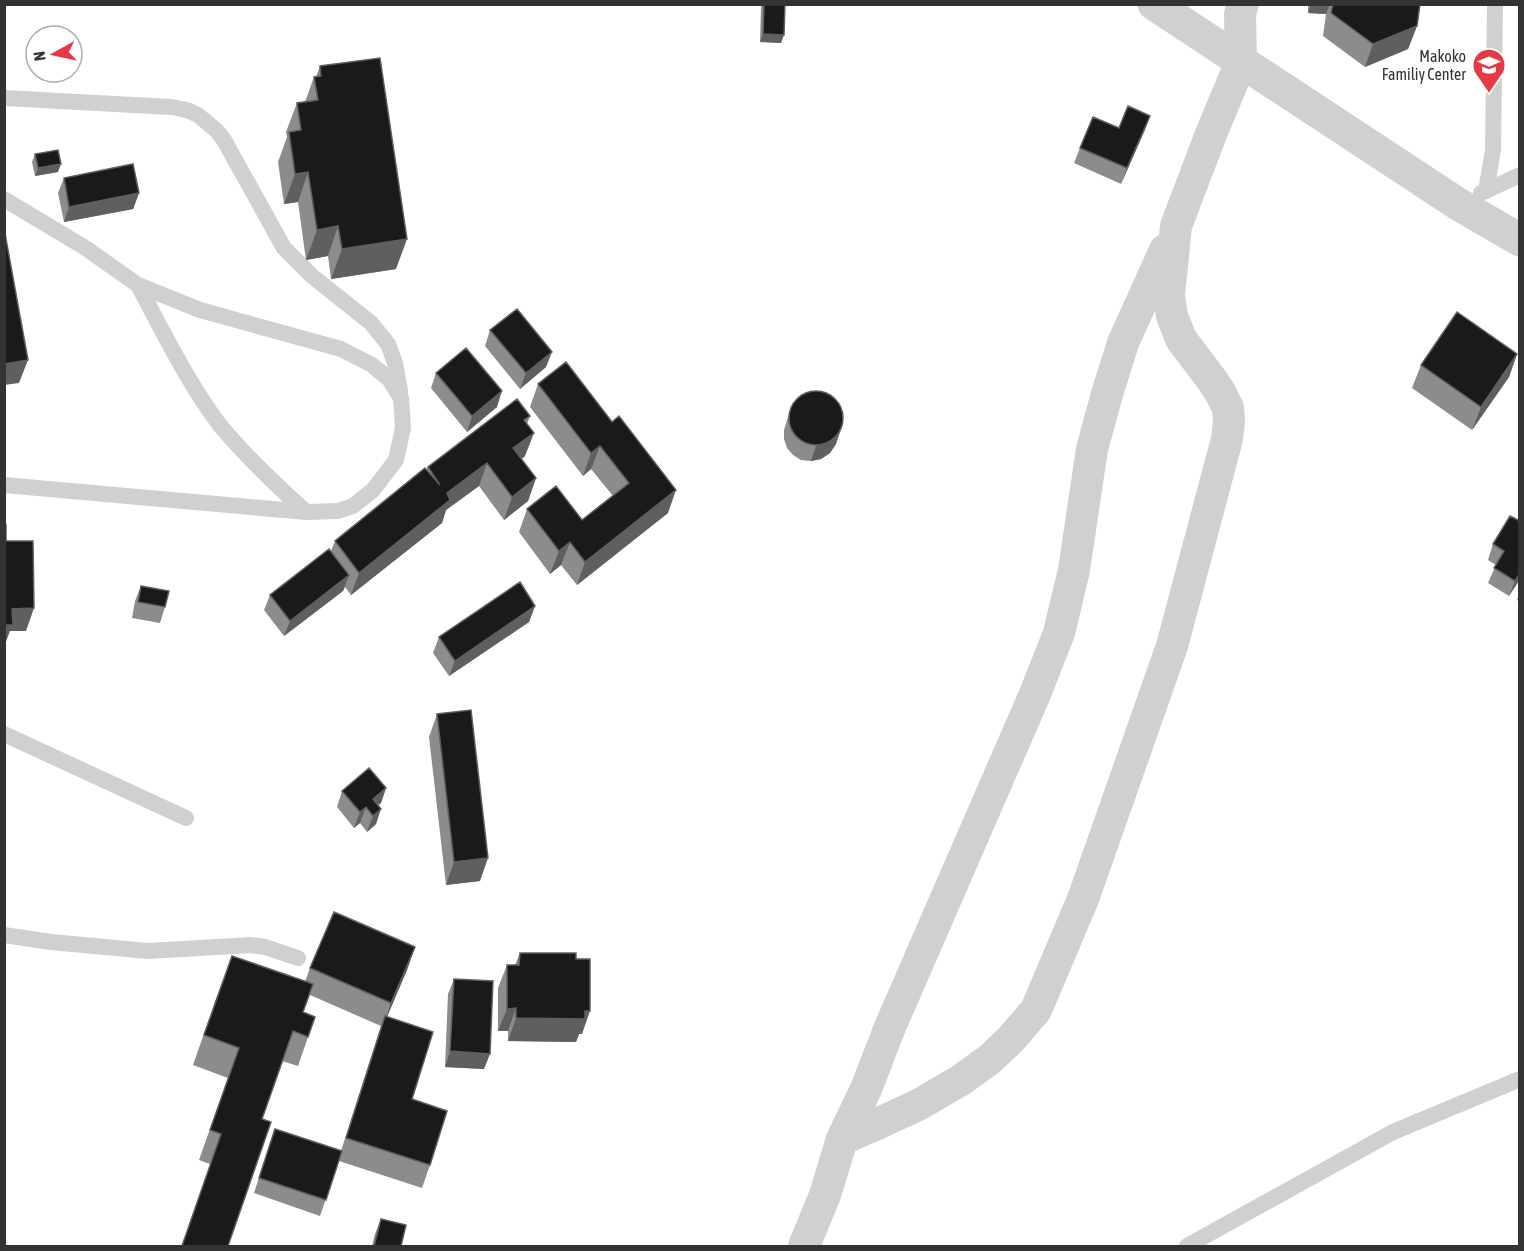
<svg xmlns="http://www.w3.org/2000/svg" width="1524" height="1251" font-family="'Asap Condensed',sans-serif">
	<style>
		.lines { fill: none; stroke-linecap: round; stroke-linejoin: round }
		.service { stroke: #d0d0d0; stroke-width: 16 }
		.minor { stroke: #d0d0d0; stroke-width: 32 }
		.tertiary { stroke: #d0d0d0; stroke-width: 33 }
		.wall { fill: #8c8c8c }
		.shaded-wall { fill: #5f5f5f }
		.building { fill: #1a1a1a; stroke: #5f5f5f; stroke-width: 1.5 }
		.labels { text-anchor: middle; stroke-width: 6; stroke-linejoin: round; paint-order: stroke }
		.poi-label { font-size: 16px; fill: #333; stroke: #fff; text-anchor: end }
	</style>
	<rect width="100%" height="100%" fill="#fff"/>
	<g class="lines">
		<path class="service" d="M4,98L171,107L187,110L198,115L217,131L224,140L284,248L312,276L371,323L388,344L395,363L400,391
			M1486,191L1493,150L1495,4
			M1481,193L1520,175
			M4,199L84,247L138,285L200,310L341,349L372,365L389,379L401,398L403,428L396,460L373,490L353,506L338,511L306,512L4,485
			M138,285C163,332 187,381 219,424C245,456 275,484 306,512
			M4,734L186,818
			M4,935L51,942L148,951L251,945L265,947L298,958
			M1187,1246L1393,1132L1520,1079"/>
		<path class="minor" d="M842,1139L875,1125L920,1104L961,1080L990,1059L1011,1039L1036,1010L1083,899L1172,646L1227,439L1229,422L1228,408L1220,392L1212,380L1181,339L1172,316L1169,295L1176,226L1211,134L1241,62L1240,14L1243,4
			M804,1246L825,1195L842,1139L866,1089L890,1027L1035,694L1059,633L1074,570L1092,449L1107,394L1123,343L1165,250"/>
		<path class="tertiary" d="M1154,4L1458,204L1520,240"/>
	</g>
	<path class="wall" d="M762,4H785L781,43L760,42L761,7Z
		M1308,4H1420L1417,26L1408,49L1365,67L1323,36L1326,14L1308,13Z
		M320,66L396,269L331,279L328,256L306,260L298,202L284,204L278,162L287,137L286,132L297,103L305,102L314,77H316Z
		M1150,116L1144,132L1121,184L1074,163L1080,148L1119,128Z
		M35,154L58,172L35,176L32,162Z
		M64,178L139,193L133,209L64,222L58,193Z
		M490,330L546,367L520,389L485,346Z
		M1517,354L1509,377L1472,430L1412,388L1421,365Z
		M436,373L497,407L467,432L431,388Z
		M538,384L668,513L577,585L561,565L550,574L519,532L527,509L582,520L613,496L591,469L583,476L530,407Z
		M789,414L836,444L830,453L821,459L811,461L801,460L793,455L787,448L784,439V430Z
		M530,416L527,424L525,456L522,459L536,478L528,501L504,520L479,486L446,510L442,523L351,595L345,587L343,591L284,636L264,610L270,595L331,551L335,541L426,470L428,467Z
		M1520,521V579L1509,596L1488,583L1496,565L1488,560L1493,544Z
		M141,586L165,607L160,623L132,618L135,601Z
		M1520,592V602L1517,600Z
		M535,606L529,622L449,676L433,653L439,637Z
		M437,714L480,881L446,885L429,737Z
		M386,788L381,803L378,805L376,824L367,832L360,823L354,828L337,807L342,791Z
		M415,947L407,970L387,1017L430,1165L422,1188L339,1161L320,1216L254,1193L275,1129L341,1151L381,1026L310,995L303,1012L315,1017L298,1066L282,1061L262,1119L210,1164L199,1160L228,1078L193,1065L221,985L305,982L310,968Z
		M520,953L576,959L582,1034H579L576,1042L508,1041V1031H498V988L507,965H515Z
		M454,979L484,1069L445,1067L448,994Z
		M381,1219L401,1246H372L375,1234Z"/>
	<path class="shaded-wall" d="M1311,4H1330L1326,14L1308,13Z
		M1417,26L1408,49L1365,67L1373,44Z
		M763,34L784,35L781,43L760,42Z
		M1150,116L1144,132L1121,184L1127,168Z
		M61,164L58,172L35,176L38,168Z
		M308,172L298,202L284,204L295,174Z
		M139,193L133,209L64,222L69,207Z
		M338,226L328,256L306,260L317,230Z
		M407,239L396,269L331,279L342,249Z
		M552,352L546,367L520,389L526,373Z
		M1517,354L1509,377L1472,430L1481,407Z
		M28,360L19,383L4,385V364Z
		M502,391L497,407L467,432L472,416Z
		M841,429L836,444L830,453L821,459L811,461L816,446Z
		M534,433L525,456L505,471L513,448Z
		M600,446L591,469L583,476L591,453Z
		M487,463L479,486L446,510L442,523L351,595L359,573L447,493Z
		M536,478L528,501L504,520L512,497Z
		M676,490L668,513L577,585L585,562Z
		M570,542L561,565L550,574L559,551Z
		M1520,573V579L1509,596L1515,581Z
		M349,575L343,591L284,636L290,621Z
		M535,606L529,622L449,676L455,661Z
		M34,608L26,631H10L4,647V625L12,609Z
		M386,788L381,803L370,812L373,799Z
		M366,807L360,823L354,828L360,812Z
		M381,809L376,824L367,832L373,816Z
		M488,858L480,881L446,885L454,862Z
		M415,947L407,970L383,1026L391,1003Z
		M516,1008L508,1031H498L507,1009Z
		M585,1011H590L582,1034H579L576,1042L508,1041L516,1018Z
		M450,1051L490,1054L484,1069L445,1067Z"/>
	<path class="building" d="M764,4H785L784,35L763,34Z
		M1333,4H1420L1417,26L1373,44L1331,13Z
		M380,58L407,239L342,249L338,226L317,230L308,172L295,174L289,132L301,130L297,103L318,100L314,77L321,76L320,66Z
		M1128,106L1150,116L1127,168L1080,148L1093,117L1119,128Z
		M58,150L61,164L38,168L35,154Z
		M133,164L139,193L69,207L64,178Z
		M4,228L28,360L4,364Z
		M517,309L552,352L526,373L490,330Z
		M1457,312L1517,354L1481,407L1421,365Z
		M466,348L502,391L472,416L436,373Z
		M566,362L612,422L619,416L676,490L585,562L570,542L559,551L527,509L556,486L582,520L629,483L600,446L591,453L538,384Z
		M789 418a27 27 0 1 1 54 0a27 27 0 1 1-54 0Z
		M517,399L530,416L524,420L534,433L513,448L536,478L512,497L487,463L447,493L450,500L359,573L335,541L425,468L440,485L428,467Z
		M1510,516L1520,521V573L1515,581L1494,568L1504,551L1493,544Z
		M4,525H6V541H33L34,608L12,609L13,625H4Z
		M329,549L349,575L290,621L270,595Z
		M520,582L535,606L455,661L439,637Z
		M141,586L169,591L165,607L138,602Z
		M471,710L488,858L454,862L437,714Z
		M369,768L386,788L373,799L381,809L373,816L366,807L360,812L342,791Z
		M334,912L415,947L391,1003L310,968Z
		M520,953H576V959H590V1011H585V1019L516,1018V1008L507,1009V965H519Z
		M232,956L313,984L303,1012L315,1017L308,1037L293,1031L262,1119L271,1122L228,1246H182L221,1134L210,1130L239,1048L204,1035Z
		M454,979L493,981L490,1054L450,1051Z
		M385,1016L433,1032L412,1099L447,1111L430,1165L346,1138Z
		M275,1129L342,1151L326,1200L259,1178Z
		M381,1219L406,1225L401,1246H374Z"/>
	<defs>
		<g id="school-pin" transform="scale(1.725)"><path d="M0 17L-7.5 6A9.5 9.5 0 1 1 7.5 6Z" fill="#e63946" stroke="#fff"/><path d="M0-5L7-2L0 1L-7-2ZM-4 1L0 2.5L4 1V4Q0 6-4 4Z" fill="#fff"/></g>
	</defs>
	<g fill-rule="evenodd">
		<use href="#school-pin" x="1489" y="65"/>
	</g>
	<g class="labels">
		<g class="poi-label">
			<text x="1466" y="62">Makoko<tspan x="1466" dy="18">Familiy Center</tspan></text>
		</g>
	</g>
	<rect width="1524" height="1251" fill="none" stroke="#333333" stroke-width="12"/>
	<g transform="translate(54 54) rotate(262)"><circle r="28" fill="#ffffff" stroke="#adadad" stroke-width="1.5"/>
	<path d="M0-4.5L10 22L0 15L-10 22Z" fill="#e63946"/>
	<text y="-9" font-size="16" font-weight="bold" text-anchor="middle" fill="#333333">N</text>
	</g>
</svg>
